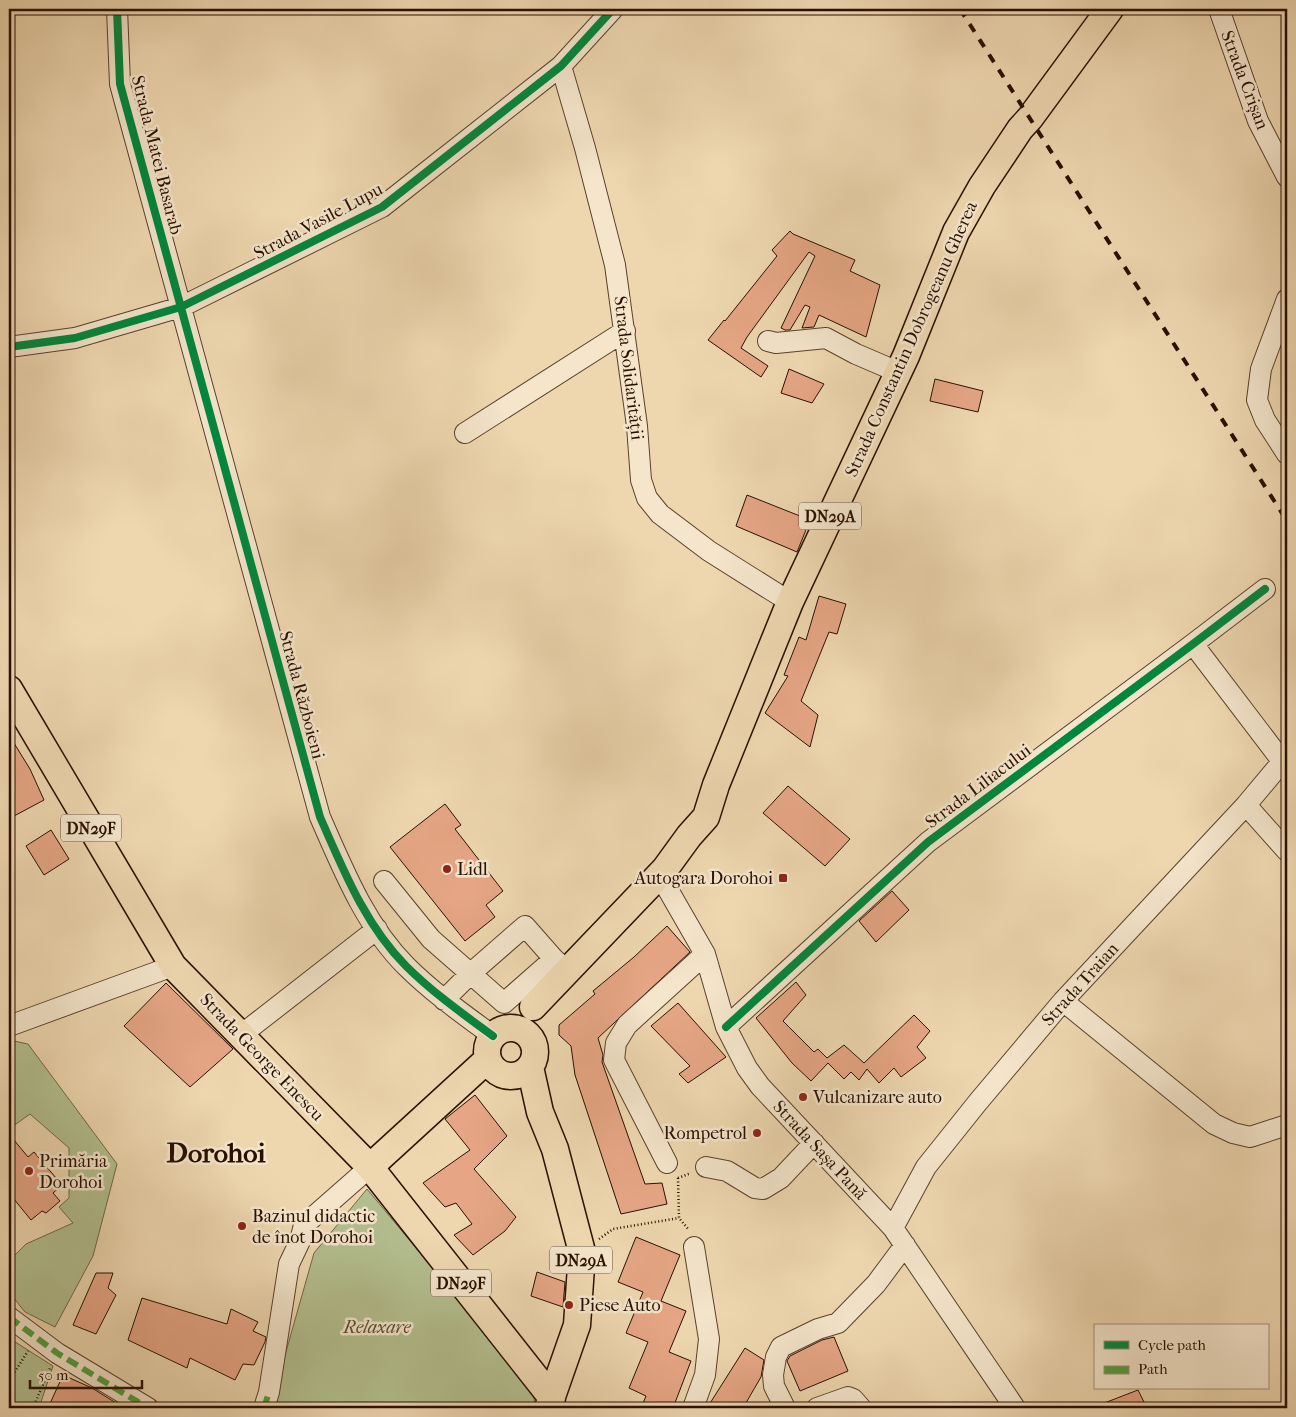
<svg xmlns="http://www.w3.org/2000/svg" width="1296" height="1417" font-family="'IM FELL French Canon',serif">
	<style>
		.green { fill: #b3bf8f; stroke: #6e6748 }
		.building { fill: #e6a685; stroke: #280f00 }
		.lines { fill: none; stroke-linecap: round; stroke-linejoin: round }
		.minor-casing { stroke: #5a412c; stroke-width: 22 }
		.major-casing { stroke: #280f00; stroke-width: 29 }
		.path { stroke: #280f00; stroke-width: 2.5; stroke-dasharray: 1 2.5; stroke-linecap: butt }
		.minor { stroke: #f4e5cb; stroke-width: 20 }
		.major { stroke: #eed7af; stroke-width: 26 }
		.rail { stroke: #280f00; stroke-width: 4; stroke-dasharray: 9 9; stroke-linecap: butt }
		.quiet { stroke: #51a03c; stroke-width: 6; stroke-dasharray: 12 6; stroke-linecap: butt }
		.cycleway-casing { stroke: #f4e5cb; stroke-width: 11 }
		.cycleway { stroke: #00873e; stroke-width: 8 }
		.poi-dot { fill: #8f2418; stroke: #f4e5cb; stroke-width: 2 }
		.labels { text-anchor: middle; stroke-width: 5; stroke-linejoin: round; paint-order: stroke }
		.shield { fill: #f4e5cb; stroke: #654f3d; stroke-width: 1 }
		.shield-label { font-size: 16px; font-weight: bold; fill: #280f00 }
		.street-label { font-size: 18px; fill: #280f00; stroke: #f4e5cb }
		.poi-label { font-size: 18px; fill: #280f00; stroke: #f4e5cb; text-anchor: start }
		.park-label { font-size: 18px; font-style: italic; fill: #594d32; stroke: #f4e5cb }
		.town-label { font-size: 28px; font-weight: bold; fill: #280f00; stroke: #f4e5cb }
	</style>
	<rect width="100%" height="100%" fill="#eed7af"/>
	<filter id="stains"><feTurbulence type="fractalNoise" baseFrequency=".004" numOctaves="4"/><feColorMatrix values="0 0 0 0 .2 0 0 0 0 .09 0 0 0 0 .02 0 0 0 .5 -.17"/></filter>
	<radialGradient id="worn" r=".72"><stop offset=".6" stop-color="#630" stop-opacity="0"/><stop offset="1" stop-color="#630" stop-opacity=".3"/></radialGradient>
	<path class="green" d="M9,1040L28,1044L117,1164L93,1256L55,1327L25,1312L9,1292V1261L26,1244L73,1223L59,1207L69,1198V1148L30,1114L9,1129Z
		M367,1189L533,1389L535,1408H270L314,1253Z
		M9,1338L53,1366L39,1408H9Z"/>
	<path class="building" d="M790,231L793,234L855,260L850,271L880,285L866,337L819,315L814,327L802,328L810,307L805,305L790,330H785L781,328L815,256L809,252L747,337L741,348L768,366L761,377L708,340L724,320L725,321L777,256L772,250Z
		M789,369L824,384L812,403L781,393Z
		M935,379L983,391L978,412L930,401Z
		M747,495L810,520L797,552L736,526Z
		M819,596L846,604L837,634L829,632L801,701L818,715L810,747L765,713L788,676L784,675L799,637L806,640Z
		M9,735L30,769L44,800L14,816L9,807Z
		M788,786L850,839L825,866L763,813Z
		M445,804L461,825L455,829L503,891L486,905L495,917L465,941L390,847Z
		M51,830L69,859L44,875L26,846Z
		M892,891L909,910L876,942L859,921Z
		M667,926L690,952L598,1038L603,1055L602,1062L645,1184L662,1183L667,1204L621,1214L575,1075L571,1046L559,1035V1025L595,994L593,991L634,957Z
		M796,982L806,995L783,1021L814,1052L818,1049L827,1058L844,1045L864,1063L914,1015L930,1031L917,1047L926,1058L901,1077L894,1068L879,1083L867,1069L859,1080L851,1072L844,1079L828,1063L811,1081L792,1063L756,1018Z
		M166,983L233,1049L190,1087L124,1026Z
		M678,1003L726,1057L688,1083L679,1074L690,1066L651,1026Z
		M475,1095L507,1136L474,1169L516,1217L505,1231L473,1255L454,1235L472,1224L456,1203L445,1207L423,1183L470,1150L445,1119Z
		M9,1134L28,1157L34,1152L62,1185L53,1193L60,1201L46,1213L42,1211L31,1220L9,1193Z
		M636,1237L680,1255L661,1301L686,1311L669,1352L691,1361L673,1408H641L646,1396L629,1388L648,1342L626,1333L643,1292L618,1282Z
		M537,1272L565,1282L563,1307L531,1296Z
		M96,1273H113L108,1288L116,1295L96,1334L73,1325Z
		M142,1298L227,1324L231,1309L258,1322L253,1331L266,1337L265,1342L254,1365L243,1364L235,1380L190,1358L187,1368L128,1340Z
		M834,1337L848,1371L800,1391L787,1361L790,1356L822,1340Z
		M745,1348L764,1360L761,1377L743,1408H707Z
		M63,1375L92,1388L116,1403L117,1408H48Z
		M1138,1390L1147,1408H1094V1407Z"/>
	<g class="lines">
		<g class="minor-casing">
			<path id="minor" d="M117,9L120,84L320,817C343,869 365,925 406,966C432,992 463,1014 493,1036
				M1219,9L1258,121L1287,177
				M561,66L585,148L615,265L637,426L641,480L647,498L660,514L709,551L790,602
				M1287,299L1261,369L1257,400L1265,420L1287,454
				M768,341L776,343L826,338L856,354L898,372
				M9,347L75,338L181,307L382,207L561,66L613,9
				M465,433L625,331
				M1193,644L1282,761
				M1246,805L1287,851
				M659,874L705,954L726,1027L747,1068L760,1086L893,1228L1015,1408
				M384,881L431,939L504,1003L554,959
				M444,1000L470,974L525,926L554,959L563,967
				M1063,1001L1214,1124L1233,1133L1250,1137L1287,1125
				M9,1026L173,966
				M726,1027L928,842L1193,644L1265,589
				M241,1035L377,929
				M667,1163L614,1060L616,1043L627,1025L705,954
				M706,1167L727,1171L755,1188L763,1189L781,1178L814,1143
				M893,1228L926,1167L978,1102L1063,1001L1246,805L1287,756
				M9,1317L57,1353L148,1408
				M264,1408L269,1392L289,1264L300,1241L304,1225L370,1167
				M693,1408L705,1375L709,1339L694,1247
				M785,1408L774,1386L773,1375L776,1357L781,1347L818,1329L838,1323L876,1284L905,1245
				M817,1408L848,1397L853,1399L861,1408"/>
		</g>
		<g class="major-casing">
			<path id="major" d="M9,689L173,966L370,1167L552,1398
				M533,1007L665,869L689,836L706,817L716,785L790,602L906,356L956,232L982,186L1020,129L1030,118L1110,9
				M487 1052a24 24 0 1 1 48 0a24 24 0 1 1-48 0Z
				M530,1067L540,1112L555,1149L582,1252L577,1325L548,1408
				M370,1167L488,1059"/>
		</g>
		<path class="path" d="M678,1178L679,1218L689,1230
			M678,1178L691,1173
			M599,1239L613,1229L679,1218
			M9,1381L28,1351
			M570,1404L581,1408
			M33,1408L50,1368"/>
		<use href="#minor" class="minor"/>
		<use href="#major" class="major"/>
		<path class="rail" d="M960,9L1287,521"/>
		<path class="quiet" d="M9,1317L57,1353L148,1408
			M264,1408L269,1392"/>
		<g class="cycleway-casing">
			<path id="cycleway" d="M117,9L120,84L320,817C343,869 365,925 406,966C432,992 463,1014 493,1036
				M9,347L75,338L181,307L382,207L561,66L613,9
				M726,1027L928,842L1193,644L1265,589"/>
		</g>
		<use href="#cycleway" class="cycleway"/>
	</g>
	<g class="poi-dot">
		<circle cx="447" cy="869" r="5"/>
		<rect x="778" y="873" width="10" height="10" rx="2.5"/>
		<circle cx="803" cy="1097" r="5"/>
		<circle cx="757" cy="1133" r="5"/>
		<circle cx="29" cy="1171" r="5"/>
		<circle cx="242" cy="1226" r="5"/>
		<circle cx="569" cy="1305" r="5"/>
	</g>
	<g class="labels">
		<g class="shield">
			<rect x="799" y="502.5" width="62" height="27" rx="4"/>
			<rect x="61" y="814.5" width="60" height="27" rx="4"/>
			<rect x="550" y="1246.5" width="62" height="27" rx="4"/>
			<rect x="431" y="1269.5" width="60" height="27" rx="4"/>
		</g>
		<g class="shield-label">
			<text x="830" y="522">DN29A</text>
			<text x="91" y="834">DN29F</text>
			<text x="581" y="1266">DN29A</text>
			<text x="461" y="1289">DN29F</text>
		</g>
		<g class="street-label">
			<text transform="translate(1245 80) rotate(69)" y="6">Strada Crișan</text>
			<text transform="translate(157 155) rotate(76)" y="6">Strada Matei Basarab</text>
			<text transform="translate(318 221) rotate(-28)" y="6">Strada Vasile Lupu</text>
			<text transform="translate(911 339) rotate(-66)" y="6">Strada Constantin Dobrogeanu Gherea</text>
			<text transform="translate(629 368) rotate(83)" y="6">Strada Solidarității</text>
			<text transform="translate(302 695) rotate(75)" y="6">Strada Războieni</text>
			<text transform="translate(978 786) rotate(-37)" y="6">Strada Liliacului</text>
			<text transform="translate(1080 984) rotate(-48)" y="6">Strada Traian</text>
			<text transform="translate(262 1057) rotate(46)" y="6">Strada George Enescu</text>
			<text transform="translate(820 1150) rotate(47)" y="6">Strada Sașa Pană</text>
		</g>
		<g class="poi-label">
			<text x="457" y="875">Lidl</text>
			<text x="773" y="884" text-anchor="end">Autogara Dorohoi</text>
			<text x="813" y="1103">Vulcanizare auto</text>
			<text x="747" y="1139" text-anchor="end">Rompetrol</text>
			<text x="39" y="1167">Primăria<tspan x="39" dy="21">Dorohoi</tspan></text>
			<text x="252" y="1222">Bazinul didactic<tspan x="252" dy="21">de înot Dorohoi</tspan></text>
			<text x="579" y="1311">Piese Auto</text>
		</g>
		<g class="park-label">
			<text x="377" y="1333">Relaxare</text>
		</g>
		<g class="town-label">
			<text x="216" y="1162">Dorohoi</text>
		</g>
	</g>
	<rect width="1296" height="1417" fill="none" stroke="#eed7af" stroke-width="30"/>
	<rect x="10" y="10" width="1276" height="1397" fill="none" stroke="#280f00" stroke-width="2.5"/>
	<rect x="15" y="15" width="1266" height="1387" fill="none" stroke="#280f00"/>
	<rect x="1094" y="1324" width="175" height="65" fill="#f4e5cb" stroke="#a28f7a"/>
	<rect x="1104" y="1341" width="25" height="8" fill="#00873e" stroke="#a28f7a"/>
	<text x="1138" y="1350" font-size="15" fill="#280f00">Cycle path</text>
	<rect x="1104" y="1366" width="25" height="8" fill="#51a03c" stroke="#a28f7a"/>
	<text x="1138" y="1374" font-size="15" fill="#280f00">Path</text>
	<path d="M30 1380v8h112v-8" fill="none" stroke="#280f00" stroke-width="2.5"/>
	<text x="38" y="1380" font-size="15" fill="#280f00" stroke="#f4e5cb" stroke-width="4" paint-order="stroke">50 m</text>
	<rect width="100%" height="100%" filter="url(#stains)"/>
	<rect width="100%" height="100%" fill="url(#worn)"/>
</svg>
